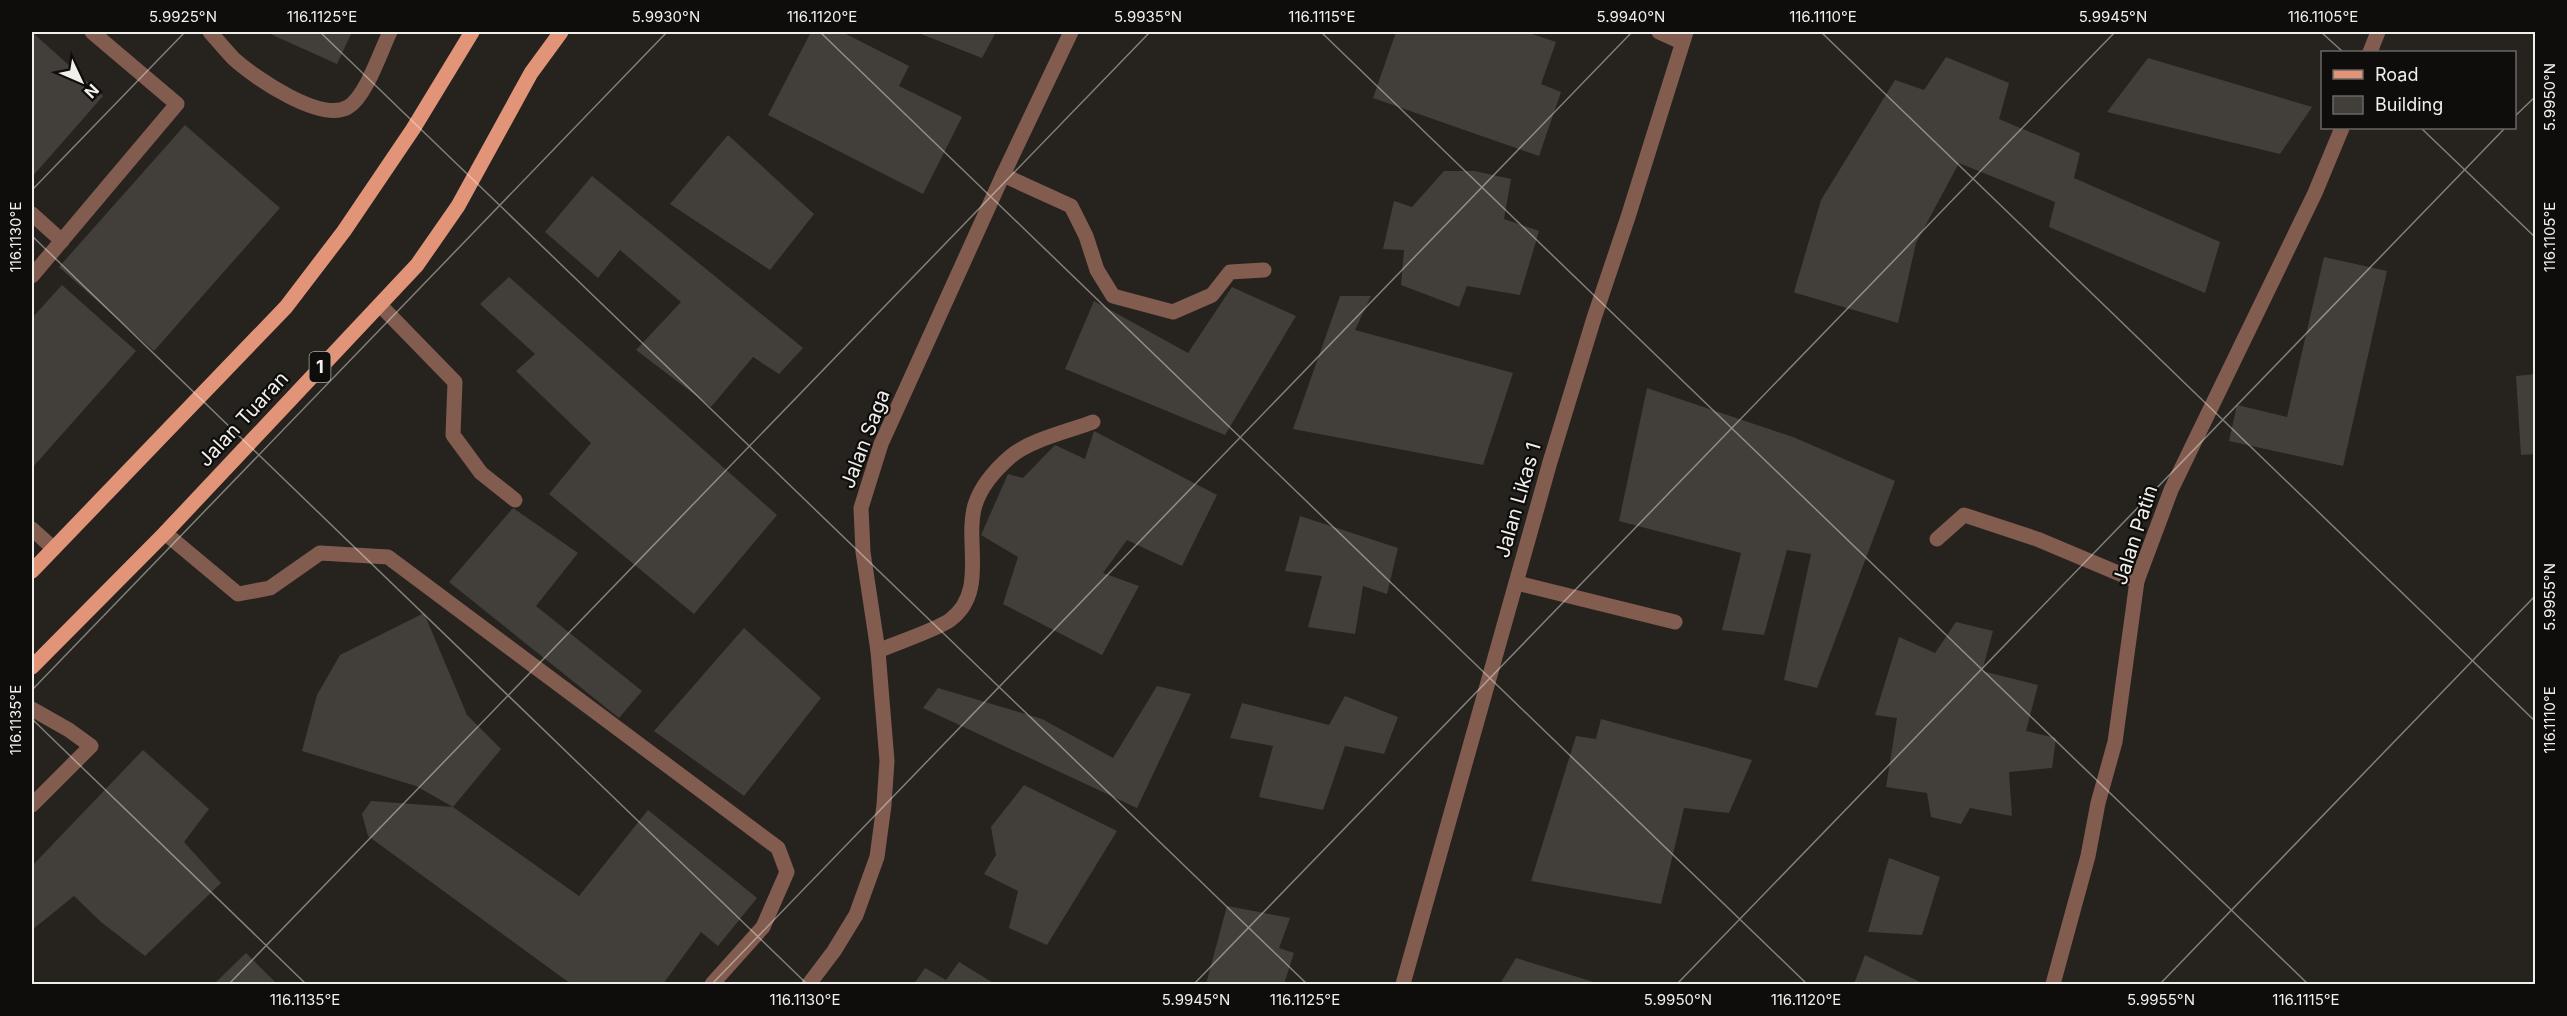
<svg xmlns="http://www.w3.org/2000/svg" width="2567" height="1016" font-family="Inter,sans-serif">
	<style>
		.building { fill: #423f3a }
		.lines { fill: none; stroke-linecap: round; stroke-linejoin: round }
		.service { stroke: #825c4f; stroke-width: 15 }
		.minor { stroke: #825c4f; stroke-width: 15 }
		.primary { stroke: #e29479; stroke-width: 15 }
		.ticks { fill: none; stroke: #f1efec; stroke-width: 1.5; stroke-opacity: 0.45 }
		.labels { text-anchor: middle; stroke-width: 4.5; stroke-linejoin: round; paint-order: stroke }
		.shield { fill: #0e0d0b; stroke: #adaba8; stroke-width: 1.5 }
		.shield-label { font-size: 18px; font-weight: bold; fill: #f1efec }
		.street-label { font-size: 20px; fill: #f1efec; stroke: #0e0d0b }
		.neatline { fill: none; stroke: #f1efec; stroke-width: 2 }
		.ticks-label { font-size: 15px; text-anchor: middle; fill: #f1efec }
	</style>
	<rect width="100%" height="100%" fill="#26231f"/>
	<path class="building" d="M32,32L103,96L32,177Z
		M266,32H352L337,64Z
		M811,32H842L909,66L899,86L962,117L923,194L768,115Z
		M916,32H996L982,58Z
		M1396,32H1526L1556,42L1541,84L1561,92L1539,156L1373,98Z
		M1946,57L2009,83L1999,119L2080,153L2074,178L2220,242L2205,293L2049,227L2055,202L1959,163L1916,243L1898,323L1796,293L1794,292L1821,200L1895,80L1924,90Z
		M2148,58L2312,107L2280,154L2107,112Z
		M185,125L280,208L154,351L59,267Z
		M728,135L814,214L770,270L670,204Z
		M1444,171H1474L1511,179L1504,219L1539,231L1520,295L1467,286L1459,307L1401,285L1404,250L1383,249L1394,201L1412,207Z
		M592,176L803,348L779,374L753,357L711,407L636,350L681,302L620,250L598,278L545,232Z
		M2324,257L2387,271L2343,466L2229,441L2237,405L2287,417Z
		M509,277L777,515L694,614L549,494L591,443L516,371L535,354L480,304Z
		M62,285L136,351L32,468V318Z
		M1232,287L1296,316L1225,435L1065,369L1094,301L1188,353Z
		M1340,296H1371L1355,330L1513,373L1483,465L1293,429Z
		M2536,374V454L2521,455L2516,376Z
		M1647,388L1793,437L1895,481L1817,688L1784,680L1811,554L1787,550L1764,635L1722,630L1741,553L1619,521Z
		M1094,431L1217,495L1182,566L1127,540L1103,573L1139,586L1102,655L1003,604L1018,557L981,535L1008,474L1023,478L1055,445L1085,459Z
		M513,508L578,553L536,606L642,691L619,718L449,582Z
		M1300,516L1398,548L1387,594L1363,586L1355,634L1308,627L1322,576L1285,571Z
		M424,613L467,715L501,749L453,807L416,786L302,751L317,695L340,655Z
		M1956,622L1993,631L1982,671L2038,685L2026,731L2056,738L2052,768L2009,772L2012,816L1970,808L1961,824L1931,817L1927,793L1886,787L1897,718L1875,715L1899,637L1935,653Z
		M744,628L821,698L744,796L654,731Z
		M1157,686L1191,694L1137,808L923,708L938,688L1042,719L1113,758Z
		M1345,696L1398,717L1384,754L1345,746L1323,810L1259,797L1273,746L1230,738L1242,703L1329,725Z
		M1601,719L1752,760L1729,813L1684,808L1661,904L1531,881L1576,736L1596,739Z
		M143,750L209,809L184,842L221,883L145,956L101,922L74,896L32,930V866Z
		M1024,785L1117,831L1047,945L1009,928L1018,891L984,874L996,855L991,827Z
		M371,801L453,807L579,896L648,810L757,898L718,946L701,932L663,984H571L368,836L362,814Z
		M1889,858L1940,877L1922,935L1868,932Z
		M1227,906L1290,918L1279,948L1294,953L1284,984H1206Z
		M246,953L277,984H214Z
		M1865,955L1924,984H1854Z
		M1516,958L1600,984H1500Z
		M959,962L995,984H914L925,968L946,980Z"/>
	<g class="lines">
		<path class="service" d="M210,32C218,41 226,51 234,59C255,78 321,123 348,107C366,97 381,50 390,32
			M1003,175L1071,206L1086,236L1097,270L1113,296L1173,312L1212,295L1230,272L1264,270
			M32,214L62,241
			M380,305L455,382L453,435L481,473L515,500
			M165,533L238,594L270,588L320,553L388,557L778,848L787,872L763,927L712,984
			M1937,539L1964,515L2037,539L2137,581
			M1517,583L1675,622
			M878,651C896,643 936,630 950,620C988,592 964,542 975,505C981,486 995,470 1010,457C1029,440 1069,431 1093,422
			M32,709L69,730L91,746L32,805"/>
		<path class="minor" d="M1659,32L1681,42
			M2370,52L2378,32
			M32,276L177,104L92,32
			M32,529L53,548
			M809,984L834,951L856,915L877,857L884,805L887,761L878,651L863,552L861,508L881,444L1003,175L1071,32
			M1403,984L1550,462L1594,318L1628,217L1686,32
			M2053,984L2088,856L2098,803L2115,742L2137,581L2171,490L2315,193L2342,128"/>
		<path class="primary" d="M32,571L286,307L344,231L413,129L472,32
			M32,667L165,533L417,265L458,206L531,73L561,32"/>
	</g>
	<path class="ticks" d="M320,32L1307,984M820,32L1807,984M1321,32L2308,984M1821,32L2536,722M2321,32L2343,52M2514,117L2536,96M2421,128L2536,238M32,190L185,32M32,236L807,984M32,690L667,32M32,719L306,984M229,984L1150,32M712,984L1632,32M1194,984L2115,32M1677,984L2505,128M2160,984L2536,595"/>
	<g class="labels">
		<rect class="shield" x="309.5" y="352" width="21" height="30" rx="4.5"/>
		<g class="shield-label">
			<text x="320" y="373">1</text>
		</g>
		<g class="street-label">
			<text transform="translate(243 419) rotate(-47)" y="7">Jalan Tuaran</text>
			<text transform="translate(865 439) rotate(-69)" y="7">Jalan Saga</text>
			<text transform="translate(1518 500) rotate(-74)" y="7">Jalan Likas 1</text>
			<text transform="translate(2135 535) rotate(-72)" y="7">Jalan Patin</text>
		</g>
	</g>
	<rect width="2567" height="1016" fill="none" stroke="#0e0d0b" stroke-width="66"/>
	<rect x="2321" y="51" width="195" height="78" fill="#0e0d0b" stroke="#696765" stroke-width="1.5"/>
	<rect x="2333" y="70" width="30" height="9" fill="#e29479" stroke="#696765" stroke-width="1.5"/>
	<text x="2375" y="81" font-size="18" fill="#f1efec">Road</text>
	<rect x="2333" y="96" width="30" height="18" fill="#423f3a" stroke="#696765" stroke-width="1.5"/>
	<text x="2375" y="111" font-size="18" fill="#f1efec">Building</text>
	<g transform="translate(81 81) rotate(134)" stroke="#0e0d0b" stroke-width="4.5" paint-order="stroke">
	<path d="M0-4.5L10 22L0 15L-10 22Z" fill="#f1efec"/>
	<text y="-9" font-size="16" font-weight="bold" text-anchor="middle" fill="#f1efec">N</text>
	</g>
	<rect x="33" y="33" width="2501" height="950" class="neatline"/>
	<g class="ticks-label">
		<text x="183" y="22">5.9925°N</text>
		<text x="322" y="22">116.1125°E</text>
		<text x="666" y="22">5.9930°N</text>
		<text x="822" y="22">116.1120°E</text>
		<text x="1148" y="22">5.9935°N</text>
		<text x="1322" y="22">116.1115°E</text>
		<text x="1631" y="22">5.9940°N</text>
		<text x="1823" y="22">116.1110°E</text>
		<text x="2113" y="22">5.9945°N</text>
		<text x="2323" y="22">116.1105°E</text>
		<text transform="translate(2550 97) rotate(-90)" y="5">5.9950°N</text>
		<text transform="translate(2550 237) rotate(-90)" y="5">116.1105°E</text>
		<text transform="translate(16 237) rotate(-90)" y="5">116.1130°E</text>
		<text transform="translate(2550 597) rotate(-90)" y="5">5.9955°N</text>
		<text transform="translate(2550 720) rotate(-90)" y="5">116.1110°E</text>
		<text transform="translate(16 720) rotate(-90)" y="5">116.1135°E</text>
		<text x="305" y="1005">116.1135°E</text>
		<text x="805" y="1005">116.1130°E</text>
		<text x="1196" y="1005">5.9945°N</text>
		<text x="1305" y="1005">116.1125°E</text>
		<text x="1678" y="1005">5.9950°N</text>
		<text x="1806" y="1005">116.1120°E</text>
		<text x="2161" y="1005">5.9955°N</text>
		<text x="2306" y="1005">116.1115°E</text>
	</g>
</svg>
